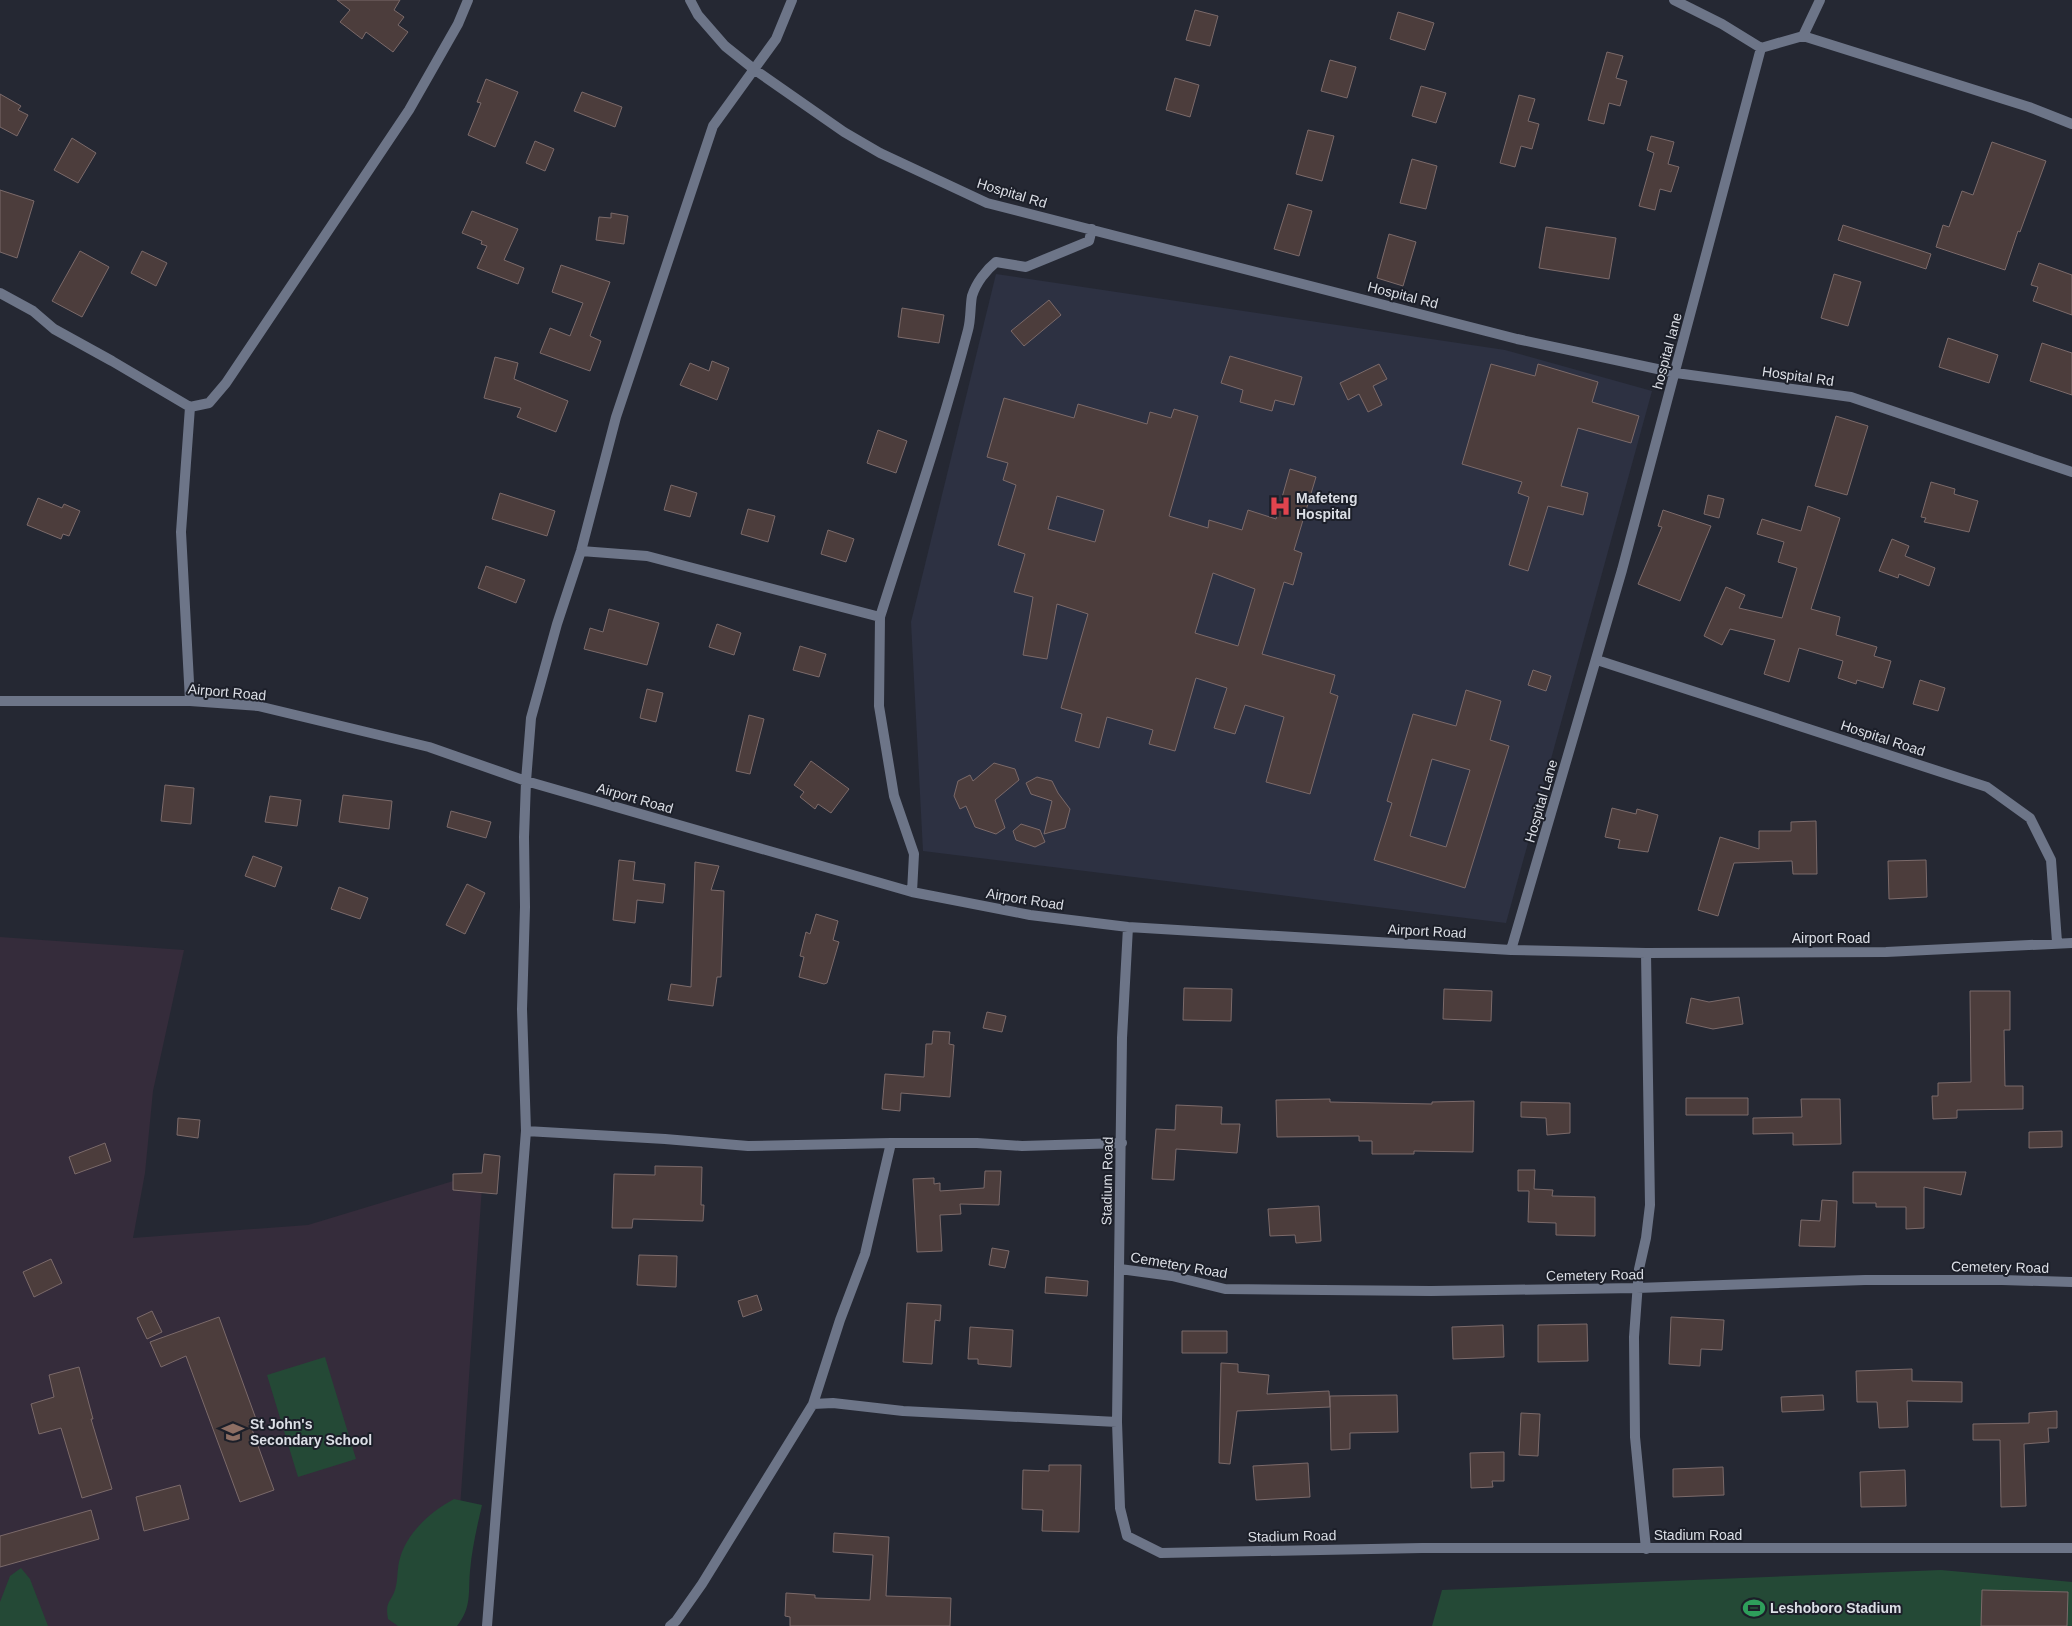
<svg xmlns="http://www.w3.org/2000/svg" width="2072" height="1626" font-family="Helvetica,sans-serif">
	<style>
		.built { fill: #2d3142 }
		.education { fill: #352c3b }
		.green { fill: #244936 }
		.building { fill: #4c3d3c; stroke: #7b6a6a; fill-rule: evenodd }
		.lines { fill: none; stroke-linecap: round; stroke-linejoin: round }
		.minor { stroke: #6d7588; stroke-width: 10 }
		.labels { text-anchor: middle; stroke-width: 4; stroke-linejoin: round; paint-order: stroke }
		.street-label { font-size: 14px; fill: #dcdfe6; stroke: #1c1f29 }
		.poi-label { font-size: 14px; font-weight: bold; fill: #dcdfe6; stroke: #1c1f29; text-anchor: start }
	</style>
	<rect width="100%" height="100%" fill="#252833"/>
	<path class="built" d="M996,274L1505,350L1652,391L1506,923L923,851L911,622Z"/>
	<path class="education" d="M0,937L184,950L153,1091L145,1173L133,1238L308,1225L483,1172L452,1626H0Z"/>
	<path class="green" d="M325,1357L356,1459L298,1477L267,1375Z
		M454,1499L482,1505C477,1527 472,1548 470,1571C468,1593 472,1607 457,1626H398L388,1619C385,1601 390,1604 395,1590C398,1581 397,1571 399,1562C405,1534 430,1512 454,1499Z
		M21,1568L30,1579L48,1626H0V1602L10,1576Z
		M1941,1570L2072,1582V1626H1432L1442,1590Z"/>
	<path class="building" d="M337,0H400L394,10L404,17L398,25L408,32L393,52L366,32L362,39L340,22L350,10Z
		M1195,10L1218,16L1210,46L1186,40Z
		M1398,12L1434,23L1425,50L1390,39Z
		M1607,52L1623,56L1616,78L1627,81L1620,106L1609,103L1604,124L1588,120Z
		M1330,60L1356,67L1347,98L1321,91Z
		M1175,78L1199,85L1190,117L1166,110Z
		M486,79L518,92L495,147L468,135L481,103L477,102Z
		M1421,86L1446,93L1436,123L1412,116Z
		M582,92L622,107L615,127L574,111Z
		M0,94L21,106L18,110L28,115L17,136L0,127Z
		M1519,95L1535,99L1528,121L1539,124L1532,149L1521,146L1515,167L1500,163Z
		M1308,130L1334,136L1322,181L1296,174Z
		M1651,136L1674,142L1668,164L1679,167L1671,192L1660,189L1655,210L1639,206L1654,153L1647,150Z
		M72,138L96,153L78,183L54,170Z
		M535,141L554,149L545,171L526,163Z
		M1992,142L2046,161L2020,232L2018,231L2005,270L1936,247L1943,225L1949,227L1962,191L1973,195Z
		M1412,159L1437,166L1426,209L1400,203Z
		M0,190L34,201L17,258L0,252Z
		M1288,204L1312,211L1299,256L1274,249Z
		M472,211L518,229L504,260L524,268L518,284L477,268L487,246L481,244L482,241L462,233Z
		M611,213L628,216L624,244L596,240L599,217L611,218Z
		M1843,225L1931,254L1926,269L1838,240Z
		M1546,227L1616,238L1609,279L1539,268Z
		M1389,234L1416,242L1403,286L1377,278Z
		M80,251L109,267L82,317L52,301Z
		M142,251L167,263L156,286L131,273Z
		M2039,263L2072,275V315L2033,301L2038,287L2031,285Z
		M561,265L610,282L590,336L601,341L590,371L540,353L550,328L570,336L583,303L552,292Z
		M1834,274L1861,282L1848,326L1821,318Z
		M1049,300L1061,315L1024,346L1011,331Z
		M902,308L944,315L939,343L898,337Z
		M1948,338L1998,355L1989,383L1939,367Z
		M2042,343L2072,353V395L2030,381Z
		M1230,356L1302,377L1294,405L1275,400L1272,411L1240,402L1243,390L1221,383Z
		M495,357L518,363L514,379L568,401L556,432L517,417L521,408L484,398Z
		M712,361L729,368L717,400L680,385L690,363L709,371Z
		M1379,364L1387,379L1373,386L1382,405L1368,412L1359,394L1348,400L1340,383Z
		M1491,364L1535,376L1538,364L1598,382L1592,402L1639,416L1631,443L1578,428L1561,486L1588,493L1583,515L1548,506L1528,571L1509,565L1529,497L1518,493L1522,482L1462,464Z
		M1004,398L1074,418L1078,404L1147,424L1150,412L1171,418L1174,409L1198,416L1169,516L1208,528L1209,520L1242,530L1248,510L1276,519L1290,469L1316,477L1294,550L1302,553L1293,585L1284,582L1262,654L1335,675L1330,693L1338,696L1310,794L1266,782L1284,717L1245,705L1235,734L1214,728L1227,688L1196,678L1175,751L1149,744L1153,730L1107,717L1099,748L1075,741L1082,714L1061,708L1088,614L1057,604L1047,659L1023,655L1033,597L1014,592L1025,554L998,545L1016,485L1003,480L1008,463L987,457ZM1057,496L1104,510L1095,542L1048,529ZM1213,573L1255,589L1238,646L1195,633Z
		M1836,416L1868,426L1847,495L1815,486Z
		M878,430L907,441L896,473L867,463Z
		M1931,482L1955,489L1954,494L1978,501L1969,532L1924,522L1926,518L1921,517Z
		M671,485L697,493L690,517L664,510Z
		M500,493L555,511L547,536L492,519Z
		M1708,495L1724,499L1719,518L1704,514Z
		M38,498L62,508L64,504L80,511L69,536L63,534L61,539L27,525Z
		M1808,506L1840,518L1811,609L1840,617L1836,635L1877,647L1874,656L1891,661L1883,688L1857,680L1856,684L1838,678L1843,661L1799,648L1789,682L1764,674L1775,640L1730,629L1722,645L1704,636L1726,587L1745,595L1739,608L1782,618L1797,568L1778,562L1784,542L1757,534L1762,519L1801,531Z
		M748,509L775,516L768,542L741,534Z
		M1663,510L1711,526L1680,601L1638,584L1662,527L1658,526Z
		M828,530L854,539L846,562L821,554Z
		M1892,539L1909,546L1905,556L1935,568L1929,586L1899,574L1898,578L1879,571Z
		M486,566L525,580L516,603L478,588Z
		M609,609L659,623L647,665L584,649L590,628L603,632Z
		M717,624L741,633L734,655L709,647Z
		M800,646L826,654L819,677L793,670Z
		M1533,670L1551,676L1546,691L1528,685Z
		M1920,680L1945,688L1938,711L1913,704Z
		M647,689L663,693L656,722L640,718Z
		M1466,690L1501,701L1490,740L1509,746L1465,888L1374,860L1392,803L1387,801L1413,714L1456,726ZM1432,759L1470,770L1446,847L1410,836Z
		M749,715L764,719L750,774L736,771Z
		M811,761L849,789L831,813L818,804L815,809L800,797L804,792L794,785Z
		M994,763L1015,769L1019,780L995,800L1005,828L996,834L975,827L966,806L960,809L954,796L958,781L970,775L973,781Z
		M1037,777L1052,781L1058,793L1070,809L1065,828L1044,834L1052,801L1031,794L1026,783Z
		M165,785L194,788L191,824L161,821Z
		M343,795L392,801L389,829L339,822Z
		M270,796L301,800L297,826L265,822Z
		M1612,808L1636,814L1637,809L1658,815L1648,852L1618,848L1620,840L1605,837Z
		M451,811L491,822L486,838L447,827Z
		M1816,821L1817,874H1793L1792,861L1734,863L1718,916L1698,910L1720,837L1759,849V831H1791V822Z
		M1021,824L1040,830L1045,842L1035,847L1016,840L1013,831Z
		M253,856L282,867L275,887L245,876Z
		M619,860L635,862L633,880L665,884L663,903L637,900L635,923L613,920Z
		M1926,860L1927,897L1889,899L1888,861Z
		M695,862L719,866L711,890L724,891L721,977H717L713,1006L668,1000L671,984L691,987Z
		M467,884L485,893L465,934L446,925Z
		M339,887L368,898L360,919L331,909Z
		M816,914L838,921L833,940L839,942L827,983L824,984L799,977L804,957L800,956L806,932L810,934Z
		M1184,988L1232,989L1231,1021L1183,1020Z
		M1444,989L1492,991L1491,1021L1443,1019Z
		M1970,991H2010V1030H2004L2005,1086H2023V1109L1957,1110V1118L1933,1119L1932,1096H1938V1083L1971,1082Z
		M1739,997L1743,1024L1713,1029L1686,1023L1691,998L1709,1002Z
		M987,1012L1006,1016L1002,1032L983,1028Z
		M933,1031L950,1032L949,1044L954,1045L950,1097L901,1093L900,1111L882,1109L885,1074L924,1077L926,1044H932Z
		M1686,1098H1748V1115H1686Z
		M1330,1099V1102L1432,1104V1102L1474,1101L1473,1152L1414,1151V1154H1372V1141H1359V1136L1277,1137L1276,1100Z
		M1801,1099H1840L1841,1144L1793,1145V1133L1753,1134V1118L1802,1117Z
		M1521,1102L1570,1103V1133L1547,1135L1546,1118L1521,1117Z
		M1176,1105L1222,1107L1221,1124H1240L1237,1153L1176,1149L1174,1180L1152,1179L1156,1129L1175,1130Z
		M178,1118L200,1120L198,1138L177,1135Z
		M2062,1131V1147L2029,1148V1132Z
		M105,1143L111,1161L75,1174L69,1157Z
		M484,1154L500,1156L497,1194L453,1190V1174L482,1173Z
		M655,1166L702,1167L701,1205H704L703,1221L633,1219L632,1228H612L614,1174L655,1175Z
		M1518,1170H1535L1534,1189L1553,1190L1552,1196L1595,1197V1236L1556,1235V1223L1528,1222L1529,1191H1518Z
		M985,1171H1001L999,1205L960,1204L961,1214L940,1215L942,1251L917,1252L913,1179L934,1178V1184L940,1183V1191L984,1188Z
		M1853,1172H1966L1961,1195L1924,1187V1228L1906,1229V1207H1876V1203H1853Z
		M1822,1200L1837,1201L1835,1247L1799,1246L1801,1220L1820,1221Z
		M1319,1206L1321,1241L1296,1243L1295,1235L1270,1236L1268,1209Z
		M992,1248L1009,1251L1005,1268L989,1265Z
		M639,1255L677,1256L676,1287L637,1285Z
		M51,1259L62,1283L34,1297L23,1272Z
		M1046,1277L1088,1281L1087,1296L1045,1293Z
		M757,1295L762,1310L743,1317L738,1301Z
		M907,1303L941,1305L940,1321L935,1320L932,1364L903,1362Z
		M152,1311L162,1332L147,1339L137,1318Z
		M219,1317L256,1419L249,1421L274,1490L240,1502L186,1356L161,1367L150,1342Z
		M1671,1317L1724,1320L1722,1350L1701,1349L1700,1366L1669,1364Z
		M1587,1324L1588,1361L1538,1362V1325Z
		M1503,1325L1504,1357L1453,1359L1452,1327Z
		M970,1327L1013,1330L1011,1367L978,1364V1359H968Z
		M1182,1331H1227V1353H1182Z
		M1221,1363L1238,1364V1372L1269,1375L1267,1394L1329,1391L1330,1407L1237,1411L1230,1464L1219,1463Z
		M79,1367L93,1419H91L112,1489L82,1498L61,1428L39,1434L31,1404L54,1397L49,1375Z
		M1912,1369V1381L1962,1382V1402L1907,1401L1908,1427L1879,1428L1877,1402H1857L1856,1371Z
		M1397,1395L1398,1432L1350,1433V1449L1331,1450L1330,1396Z
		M1823,1395L1824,1410L1782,1412L1781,1397Z
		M2057,1411V1428H2048L2049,1442L2024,1444L2026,1506L2001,1507L2000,1440H1973V1424L2029,1423V1413Z
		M1521,1413L1540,1414L1538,1456L1519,1455Z
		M1504,1452V1481H1492L1493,1487L1471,1488L1470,1453Z
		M1308,1463L1310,1497L1256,1500L1253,1466Z
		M1049,1465H1081L1079,1532L1042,1531L1043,1510L1022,1509L1023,1470L1049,1471Z
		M1723,1467L1724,1495L1673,1497V1469Z
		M1905,1470L1906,1506L1861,1507L1860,1472Z
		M180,1485L189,1519L144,1531L136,1497Z
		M91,1510L99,1539L0,1567V1536Z
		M834,1533L889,1537L886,1596L951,1598L950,1626H790V1617L785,1616L786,1593L815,1595V1598L870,1600L873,1555L833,1552Z
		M1982,1590L2068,1592L2067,1626H1981Z"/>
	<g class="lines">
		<path class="minor" d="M690,0L698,15L725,46L755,70L844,132L880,153L987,203L1517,339L1676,373L1851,397L2072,472
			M1674,0L1722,24L1761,48L1803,36L2029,107L2072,124
			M1803,36L1820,0
			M0,293L33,311L54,329L112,361L190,407L209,403L226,383L409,110L458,24L468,0
			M190,407L181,532L190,701
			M581,551L647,556L880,617L879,706L894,796L914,854L912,892
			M880,617C910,522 943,426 968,330C971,319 970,307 972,296C976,283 986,270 996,262L1026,267L1089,241L1092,229
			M1597,660L1987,787L2030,818L2051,860L2057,942
			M0,701H190L258,706L429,747L526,781L912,892L1030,915L1128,927L1511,950L1646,953L1886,952L2072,943
			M1128,927L1122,1038L1117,1422L1120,1508L1127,1536L1161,1553L1422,1548H2072
			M1511,950L1622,570L1761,48
			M526,1131L665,1139L748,1146L891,1143H977L1022,1146L1122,1143
			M1120,1269L1172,1276L1225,1289L1431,1291L1637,1288L1865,1280H2002L2072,1282
			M813,1404L840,1320L865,1254L891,1143
			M1646,1549L1635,1437L1634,1337L1639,1269L1646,1238L1650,1205L1646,953
			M487,1626L526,1131L522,1009L525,907L524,837L526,781L531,718L557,624L581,551L616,417L713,126L776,39L792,0
			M670,1626L676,1621L702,1584L813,1404L833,1403L903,1411L1117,1422"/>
	</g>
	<defs>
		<g id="hospital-bare" transform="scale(1.725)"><path d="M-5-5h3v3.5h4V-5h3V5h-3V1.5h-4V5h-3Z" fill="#e0444e" stroke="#1c1f29" stroke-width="2.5" paint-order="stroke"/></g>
		<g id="school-bare" transform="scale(1.725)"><path d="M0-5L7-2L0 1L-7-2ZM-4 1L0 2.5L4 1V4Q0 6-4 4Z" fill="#8d6e63" stroke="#1c1f29" stroke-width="2.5" paint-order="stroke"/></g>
		<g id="stadium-bare" transform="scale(1.725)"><path d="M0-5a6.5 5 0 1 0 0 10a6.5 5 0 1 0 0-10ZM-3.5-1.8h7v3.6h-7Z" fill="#2e9e5b" stroke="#1c1f29" stroke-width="2.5" paint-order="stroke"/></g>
	</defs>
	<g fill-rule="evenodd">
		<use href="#hospital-bare" x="1280" y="506"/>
		<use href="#school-bare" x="233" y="1432"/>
		<use href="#stadium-bare" x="1754" y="1608"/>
	</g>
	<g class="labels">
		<g class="street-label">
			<text transform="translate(1012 193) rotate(17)" y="5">Hospital Rd</text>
			<text transform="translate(1403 295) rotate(14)" y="5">Hospital Rd</text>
			<text transform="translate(1667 351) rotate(-75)" y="5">hospital lane</text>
			<text transform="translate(1798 376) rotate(8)" y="5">Hospital Rd</text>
			<text transform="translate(227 692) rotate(5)" y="5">Airport Road</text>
			<text transform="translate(1883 738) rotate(18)" y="5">Hospital Road</text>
			<text transform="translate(635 798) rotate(16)" y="5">Airport Road</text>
			<text transform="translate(1541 801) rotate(-74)" y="5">Hospital Lane</text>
			<text transform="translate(1025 899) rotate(9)" y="5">Airport Road</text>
			<text transform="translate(1427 931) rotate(3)" y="5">Airport Road</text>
			<text x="1831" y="943">Airport Road</text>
			<text transform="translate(1107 1181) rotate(-89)" y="5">Stadium Road</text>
			<text transform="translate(1179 1265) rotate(10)" y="5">Cemetery Road</text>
			<text transform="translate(2000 1267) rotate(1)" y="5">Cemetery Road</text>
			<text transform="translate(1595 1275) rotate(-1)" y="5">Cemetery Road</text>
			<text x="1698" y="1540">Stadium Road</text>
			<text transform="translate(1292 1536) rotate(-1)" y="5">Stadium Road</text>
		</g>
		<g class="poi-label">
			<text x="1296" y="503">Mafeteng<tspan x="1296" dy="16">Hospital</tspan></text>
			<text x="250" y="1429">St John's<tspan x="250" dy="16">Secondary School</tspan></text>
			<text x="1770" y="1613">Leshoboro Stadium</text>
		</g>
	</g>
</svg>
